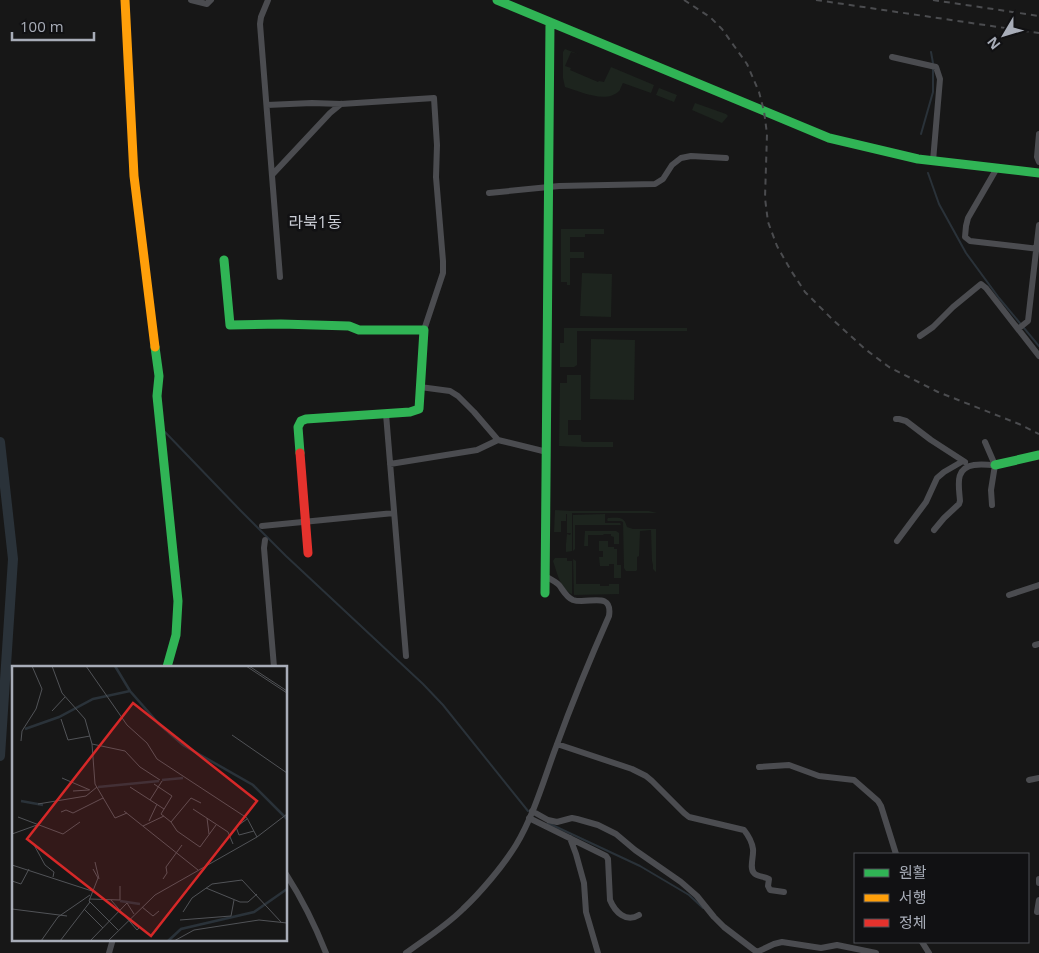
<svg xmlns="http://www.w3.org/2000/svg" width="1039" height="953" font-family="'Open Sans','Noto Sans KR',sans-serif">
	<style>
		.green { fill: #1d241e }
		.lines { fill: none; stroke-linecap: round; stroke-linejoin: round }
		.stream { stroke: #2a3239; stroke-width: 2 }
		.river { stroke: #2a3239; stroke-width: 10 }
		.street { stroke: #4b4c50; stroke-width: 6 }
		.fast { stroke: #30b455; stroke-width: 9 }
		.slow { stroke: #ff9f0a; stroke-width: 9 }
		.jam { stroke: #e5322d; stroke-width: 9 }
		.rail { stroke: #4b4c4f; stroke-width: 2; stroke-dasharray: 6 5; stroke-linecap: butt }
		.labels { text-anchor: middle; stroke-width: 5; stroke-linejoin: round; paint-order: stroke }
		.quarter-label { font-size: 16px; fill: #c9ccd4; stroke: #111113 }
		.inset-river { fill: none; stroke: #2a3239; stroke-width: 2.5 }
		.inset-road { fill: none; stroke: #515357; stroke-width: 1 }
		.view { fill: #d62828; fill-opacity: 0.15; stroke: #d62828; stroke-width: 2.5 }
		.inset-edge { fill: none; stroke: #a8adb8; stroke-width: 2.5 }
	</style>
	<rect width="100%" height="100%" fill="#171717"/>
	<path class="green" d="M565,49L578,54L571,52L565,66L571,68L570,70L598,82L599,81L604,82L611,67L654,85L651,93L623,83C623,83 620,89 620,90C607,105 580,91 565,87L563,78V52Z
		M659,88L677,95L674,102L656,95Z
		M695,103L726,114L728,116L722,123L692,110Z
		M561,229H604V234H585V237H570V252H584V258H570V285H567V282H561Z
		M582,273L612,274L611,317L580,316Z
		M564,328H687V331H577V365L574,367H560V343H564Z
		M591,339L635,340L634,400L590,399Z
		M567,375H581V420H568V435H581V441L583,442H613V447H584L559,446L560,383H567Z
		M555,510L571,511H649L657,513H572V551L566,552V544H568H566L567,534L570,535L571,533H567V514H566V521H561V532H554Z
		M605,514V523H620L621,525H575V549L573,551V515Z
		M608,518C619,518 624,516 627,527L633,529H656V572L653,569V565L652,561L651,530L640,531L639,556L637,557V570L636,571H626L624,568L623,522L621,521H608L607,520Z
		M585,531H616L619,533V544H614V537L611,536V534H604L603,535H588V546H584Z
		M608,541V547H614V549H617V565H621V578H614V564H609V566H600L599,557H603V551H599V541Z
		M555,558H567V561H572V594C560,589 557,572 553,561Z
		M573,559L576,561V584H600V586H609V584H619V594L574,595Z"/>
	<g class="lines">
		<path class="stream" d="M931,52L933,63
			M921,134L933,92V68
			M928,173L939,204L966,253L999,298L1039,346
			M165,432L240,510L286,556L423,684L443,705L528,811
			M548,823L640,866L689,895L703,908"/>
		<path class="river" d="M0,442L13,559L0,756"/>
		<path class="street" d="M191,0L207,4L211,0
			M268,0L261,17L260,24L280,277
			M892,57L936,67L940,79L933,161
			M267,105L312,103L341,104L434,98L437,145L436,177L443,261V273L424,330
			M1039,134L1037,157L1039,162
			M997,168L968,218L966,226L965,237L970,241L1039,249
			M272,175L330,113L341,104
			M489,193L559,186L655,184L663,179L672,165L681,158L691,156L726,158
			M1018,329L1028,321L1039,225
			M920,336L933,327L953,307L981,284L986,288L1039,356
			M420,387L450,391L458,396L474,412L498,440L547,452
			M386,414L406,656
			M896,419H899L906,421L931,440L965,462
			M985,442L995,465L991,490L992,505
			M390,464L477,450L498,440
			M262,526L394,513
			M934,530L944,518L959,504L960,501C959,486 954,468 974,465C981,464 988,465 995,465
			M265,540L264,548L274,667
			M897,541L926,502L937,478L944,472L963,461
			M1009,595L1039,585
			M1035,645L1039,644
			M557,744L632,769L646,776L652,781L684,813L689,817L744,830C748,835 752,842 753,849C754,856 749,868 754,873C757,877 764,876 769,879L768,886L770,890L784,892
			M759,767L789,765L819,776L854,780L878,801L881,806L896,854
			M1029,780L1039,778
			M532,811L548,820L557,822L572,818L577,819L598,825L616,834L635,850L681,882L697,896L714,917L724,927L758,953
			M529,818L606,856L608,859L610,900C615,912 626,923 639,915
			M570,838L576,854L584,883L586,912L598,953
			M286,874C302,899 315,925 326,953
			M1039,879V883
			M1037,912L1039,900
			M922,942L929,953
			M757,952L774,944L782,942L821,948L837,945L876,953
			M109,953L113,939
			M406,953C425,939 446,926 463,909C481,892 503,866 516,845C534,815 544,779 556,747C572,703 590,659 609,616C613,590 587,605 573,600C566,597 563,590 559,585C555,581 550,579 545,576"/>
		<path class="fast" d="M497,0L829,138L918,159L1039,173
			M224,260L230,325L281,324L349,326L359,330H424L419,409L410,412L306,419L301,421L298,427L300,453
			M155,347L159,376L157,396L178,601L176,635L167,667
			M995,465L1039,455
			M545,593L550,22"/>
		<path class="slow" d="M125,0L134,176L155,347"/>
		<path class="jam" d="M300,453L308,553"/>
		<path class="rail" d="M684,0L710,17L722,29L747,64L759,92L764,111L767,134L765,198L768,222L777,246L790,269L805,292L832,319L865,349L889,367L938,392L1019,424L1039,434
			M816,0L1039,33
			M933,0L1039,16"/>
	</g>
	<g class="labels">
		<g class="quarter-label">
			<text x="315" y="228">라북1동</text>
		</g>
	</g>
	<g transform="translate(12 666)">
		<rect width="275" height="275" fill="#171717"/>
		<path class="inset-river" d="M103,0L118,25L147,58L171,79L241,119L275,153M13,63L47,51L81,33L118,25M150,114L171,112M86,121L147,115M9,135L31,139M108,235L128,238M156,275L169,263L242,246L275,223"/>
		<path class="inset-road" d="M40,0L50,27L73,53L80,78L83,118L103,152L115,147M74,0L115,59L135,77L145,93L235,152L245,171M234,0L275,27M237,0L275,25M40,45L53,31M49,53L56,74L78,70M220,69L275,107M9,75L10,65L24,43L30,23L20,0M80,78L113,85L128,101L148,114M50,112L78,124M142,118L160,130L149,148L159,156L179,132L189,137M118,121L152,143M61,125L77,124M138,134L150,115M26,138L74,130L85,121M181,143L216,166L221,178M112,145L186,204M49,146L54,144L61,147L91,132M6,151L51,168L68,156M195,152L197,168M235,153L224,161L227,169L242,165M137,155L145,138M159,156L165,165L188,181L204,159M131,160L152,150M0,168L25,159L44,136M21,177L33,199L42,206L41,211M83,196L87,213M0,199L80,225M81,203L86,212L77,235L106,264M151,213L155,207L154,201L170,179M0,215L9,218L17,203M194,222L228,236H236L245,228M77,233L108,234V220M99,234L125,264L127,262L117,254M130,241L141,250L147,245M0,243L55,250M72,243L91,262M171,246L180,232L200,218L230,214L269,256M168,254L219,250L222,234M29,275L46,251L78,229M48,275L78,236M78,275L115,237L122,248M96,275L143,229L245,171L275,148M162,275L182,264L247,254L275,257"/>
		<path class="view" d="M121,37L245,135L139,270L15,173Z"/>
		<rect width="275" height="275" class="inset-edge"/>
	</g>
	<rect x="854" y="853" width="175" height="90" fill="#111113" stroke="#4d4f55"/>
	<rect x="864" y="869" width="25" height="8" fill="#30b455" stroke="#4d4f55"/>
	<text x="899" y="878" font-size="15" fill="#a8adb8">원활</text>
	<rect x="864" y="894" width="25" height="8" fill="#ff9f0a" stroke="#4d4f55"/>
	<text x="899" y="903" font-size="15" fill="#a8adb8">서행</text>
	<rect x="864" y="919" width="25" height="8" fill="#e5322d" stroke="#4d4f55"/>
	<text x="899" y="928" font-size="15" fill="#a8adb8">정체</text>
	<g transform="translate(1004 35) rotate(232)" stroke="#111113" stroke-width="4" paint-order="stroke">
	<path d="M0-4L9 19L0 12L-9 19Z" fill="#a8adb8"/>
	<text y="-8" font-size="14" font-weight="bold" text-anchor="middle" fill="#a8adb8">N</text>
	</g>
	<path d="M12 32v8h82v-8" fill="none" stroke="#a8adb8" stroke-width="2.5"/>
	<text x="20" y="32" font-size="15" fill="#a8adb8" stroke="#111113" stroke-width="4" paint-order="stroke">100 m</text>
</svg>
